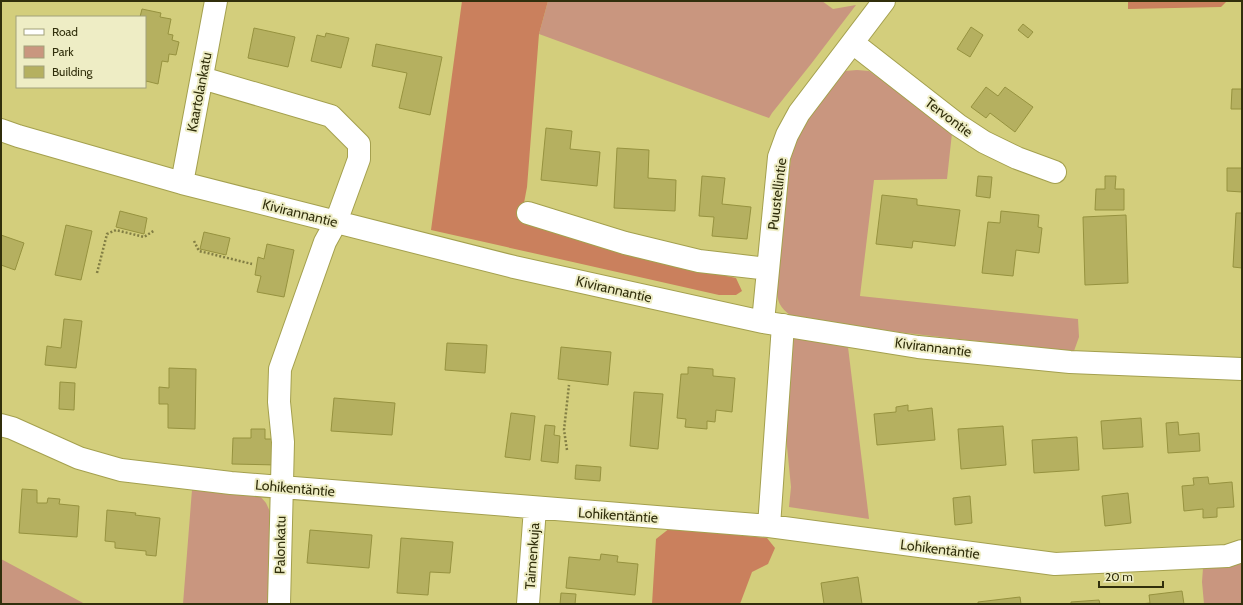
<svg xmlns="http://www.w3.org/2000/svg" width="1243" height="605" font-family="Cabin,sans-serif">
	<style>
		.green { fill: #c9967f }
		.forest { fill: #ca805d }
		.building { fill: #b5b060; stroke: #96923f }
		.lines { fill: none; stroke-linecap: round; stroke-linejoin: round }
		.minor-casing { stroke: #a4a04e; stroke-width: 24 }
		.path { stroke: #827e44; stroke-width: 2.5; stroke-dasharray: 2 2; stroke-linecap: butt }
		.minor { stroke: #fff; stroke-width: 22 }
		.labels { text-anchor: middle; stroke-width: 4; stroke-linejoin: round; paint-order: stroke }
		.street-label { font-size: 14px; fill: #312f0c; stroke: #eeedc5 }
	</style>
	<rect width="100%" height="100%" fill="#d3ce7c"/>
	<path class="green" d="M548,1H822L833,9L856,5L811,64L772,113L769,118L539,34Z
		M857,70L869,71L947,126L952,133L947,179L874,180L860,296L1078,319L1079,337L1074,351C979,341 884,333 790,315C776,304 777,297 777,280L791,158L800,130L837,76L845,71Z
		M776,335L848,347L869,519L789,507L791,487Z
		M192,490L260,496L266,503L272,516L274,604H183Z
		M1,559L85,604H1Z
		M1240,562L1242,564V604H1204L1202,582L1203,568Z"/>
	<path class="forest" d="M462,1H548L539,34L527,187L521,219L623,254L736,278L742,291L736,295H719L431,230Z
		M1128,1H1227L1221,7L1128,9Z
		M670,528L767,538L775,548L768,564L752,572L740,604H652L656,539Z"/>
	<path class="building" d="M142,9L161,13L160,17L171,19L168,34L173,35L172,40L179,42L176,55L169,54L168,62L162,61L158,84L146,81L145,86V17H140Z
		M1023,24L1033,32L1028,38L1018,30Z
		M971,27L983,35L970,57L957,49Z
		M254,28L295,37L288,67L248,58Z
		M326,33L349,38L341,68L311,61L317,35L325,37Z
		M376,44L442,57L430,115L399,108L407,73L372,66Z
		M986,87L998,96L1005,87L1033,107L1015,132L990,113L986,118L971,107Z
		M1232,89H1242V109H1231Z
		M546,128L572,131L570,149L600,152L597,186L541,180Z
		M617,148L649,150L648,178L676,180L675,211L614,208Z
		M1227,168H1242V192L1227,191Z
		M702,176L725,178L722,204L751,207L747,239L712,236L714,217L699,216Z
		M978,176L992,177L990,198L976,196Z
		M1105,176H1116L1115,189H1124V210H1095L1096,189H1105Z
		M882,195L917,199V205L960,210L955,246L913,241L912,248L876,244Z
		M120,211L147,218L144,234L116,227Z
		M1001,211L1039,215L1038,227L1042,228L1039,253L1016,250L1013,276L982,273L988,222L1000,223Z
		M1236,213H1242V268L1233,267Z
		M1126,215L1128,283L1085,285L1083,217Z
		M66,225L92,231L81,280L55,275Z
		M204,232L230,238L226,255L200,249Z
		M1,235L24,243L15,270L1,265Z
		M267,244L294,250L284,297L257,292L261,276L255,275L258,257L264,259Z
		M64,319L82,321L76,368L45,365L47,346L61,348Z
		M447,343L487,345L485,373L445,370Z
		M561,347L611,352L608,385L558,379Z
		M688,367L713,369V376L735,378L732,412L716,410L715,422L707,421V429L685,427L686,419L677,418L681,374H688Z
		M169,368L196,369L195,429L168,428V404H159V387L169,388Z
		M60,382L75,383L74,410L59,409Z
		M634,392L663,394L658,449L630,446Z
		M334,398L395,403L392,435L331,431Z
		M908,405V411L932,408L935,440L877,445L874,414L896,412V407Z
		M511,413L535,416L530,460L505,457Z
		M1141,418L1143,447L1103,449L1101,421Z
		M1178,422L1179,435L1199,433L1200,451L1168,453L1166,423Z
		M545,425L555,426L554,435L560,436L558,463L541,461Z
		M1003,426L1006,465L961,469L958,429Z
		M251,429H265V439H278V465L232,464L233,438H251Z
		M1077,437L1079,470L1034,473L1032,440Z
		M576,465L601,467L600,481L575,479Z
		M1208,477L1209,484L1232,482L1234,507L1217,508V517L1203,518V509L1184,511L1182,486L1194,485L1193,478Z
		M22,489L37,490V503H47L48,498L60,499L59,504L79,506L77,537L19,533Z
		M1128,493L1131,523L1105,526L1102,496Z
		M970,496L972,523L955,525L953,498Z
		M107,510L136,513L135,515L160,518L156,556L146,555V551L115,548V542L105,541Z
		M310,530L372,535L369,568L307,563Z
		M401,538L453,542L450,573L430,572L428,595L397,593Z
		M601,554L618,556L617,562L638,564L635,595L566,588L569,557L600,560Z
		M858,577L862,604H824L821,583Z
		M1182,591L1184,604H1140L1150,603L1149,595Z
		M561,593L576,594L575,604H560Z
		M1020,597L1021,604H978V602Z
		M1099,600L1100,604H1071V602Z"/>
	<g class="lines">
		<g class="minor-casing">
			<path id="minor" d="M853,43L958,125L984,142L1017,158L1055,172
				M202,78L331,116L359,144V159L336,222L325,242L280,369L279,402L283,442L279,604
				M1,130L18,136L182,183L514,267L763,322L918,347L1070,362L1242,369
				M182,183L216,1
				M528,213L625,243L699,261L768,269
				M763,322L779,157L787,135L799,113L884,1
				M1,425L12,428L79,458L121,470L231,483L769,526L1055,564L1227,556L1242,551
				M769,526L783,325
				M528,604L535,508"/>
		</g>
		<path class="path" d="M194,241L199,251L252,264
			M97,273L107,234L116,230L144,237L155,230
			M567,450L564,430L569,385"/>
		<use href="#minor" class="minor"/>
	</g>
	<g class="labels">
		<g class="street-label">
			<text transform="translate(199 92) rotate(-79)" y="5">Kaartolankatu</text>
			<text transform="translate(949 117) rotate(37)" y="5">Tervontie</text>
			<text transform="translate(777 194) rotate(-83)" y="5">Puustellintie</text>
			<text transform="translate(300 213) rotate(14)" y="5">Kivirannantie</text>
			<text transform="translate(614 289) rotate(13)" y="5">Kivirannantie</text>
			<text transform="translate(933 347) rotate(7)" y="5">Kivirannantie</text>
			<text transform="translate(295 488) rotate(5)" y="5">Lohikentäntie</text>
			<text transform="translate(618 515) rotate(4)" y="5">Lohikentäntie</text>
			<text transform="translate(280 545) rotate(-89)" y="5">Palonkatu</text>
			<text transform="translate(940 549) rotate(7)" y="5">Lohikentäntie</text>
			<text transform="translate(532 556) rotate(-86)" y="5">Taimenkuja</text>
		</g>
	</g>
	<rect width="1243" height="605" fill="none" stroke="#312f0c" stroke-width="4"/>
	<rect x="16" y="16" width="130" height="72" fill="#eeedc5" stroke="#a2a17b"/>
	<rect x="24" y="29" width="20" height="6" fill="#ffffff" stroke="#a2a17b"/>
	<text x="52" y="36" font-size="12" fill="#312f0c">Road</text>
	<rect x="24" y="46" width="20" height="12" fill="#c9967f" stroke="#a2a17b"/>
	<text x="52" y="56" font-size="12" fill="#312f0c">Park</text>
	<rect x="24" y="66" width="20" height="12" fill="#b5b060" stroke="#a2a17b"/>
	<text x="52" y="76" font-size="12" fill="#312f0c">Building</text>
	<path d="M1099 581v6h64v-6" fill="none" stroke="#312f0c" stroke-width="2"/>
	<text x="1105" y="581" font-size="12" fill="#312f0c" stroke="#eeedc5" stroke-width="3" paint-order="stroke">20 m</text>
</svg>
